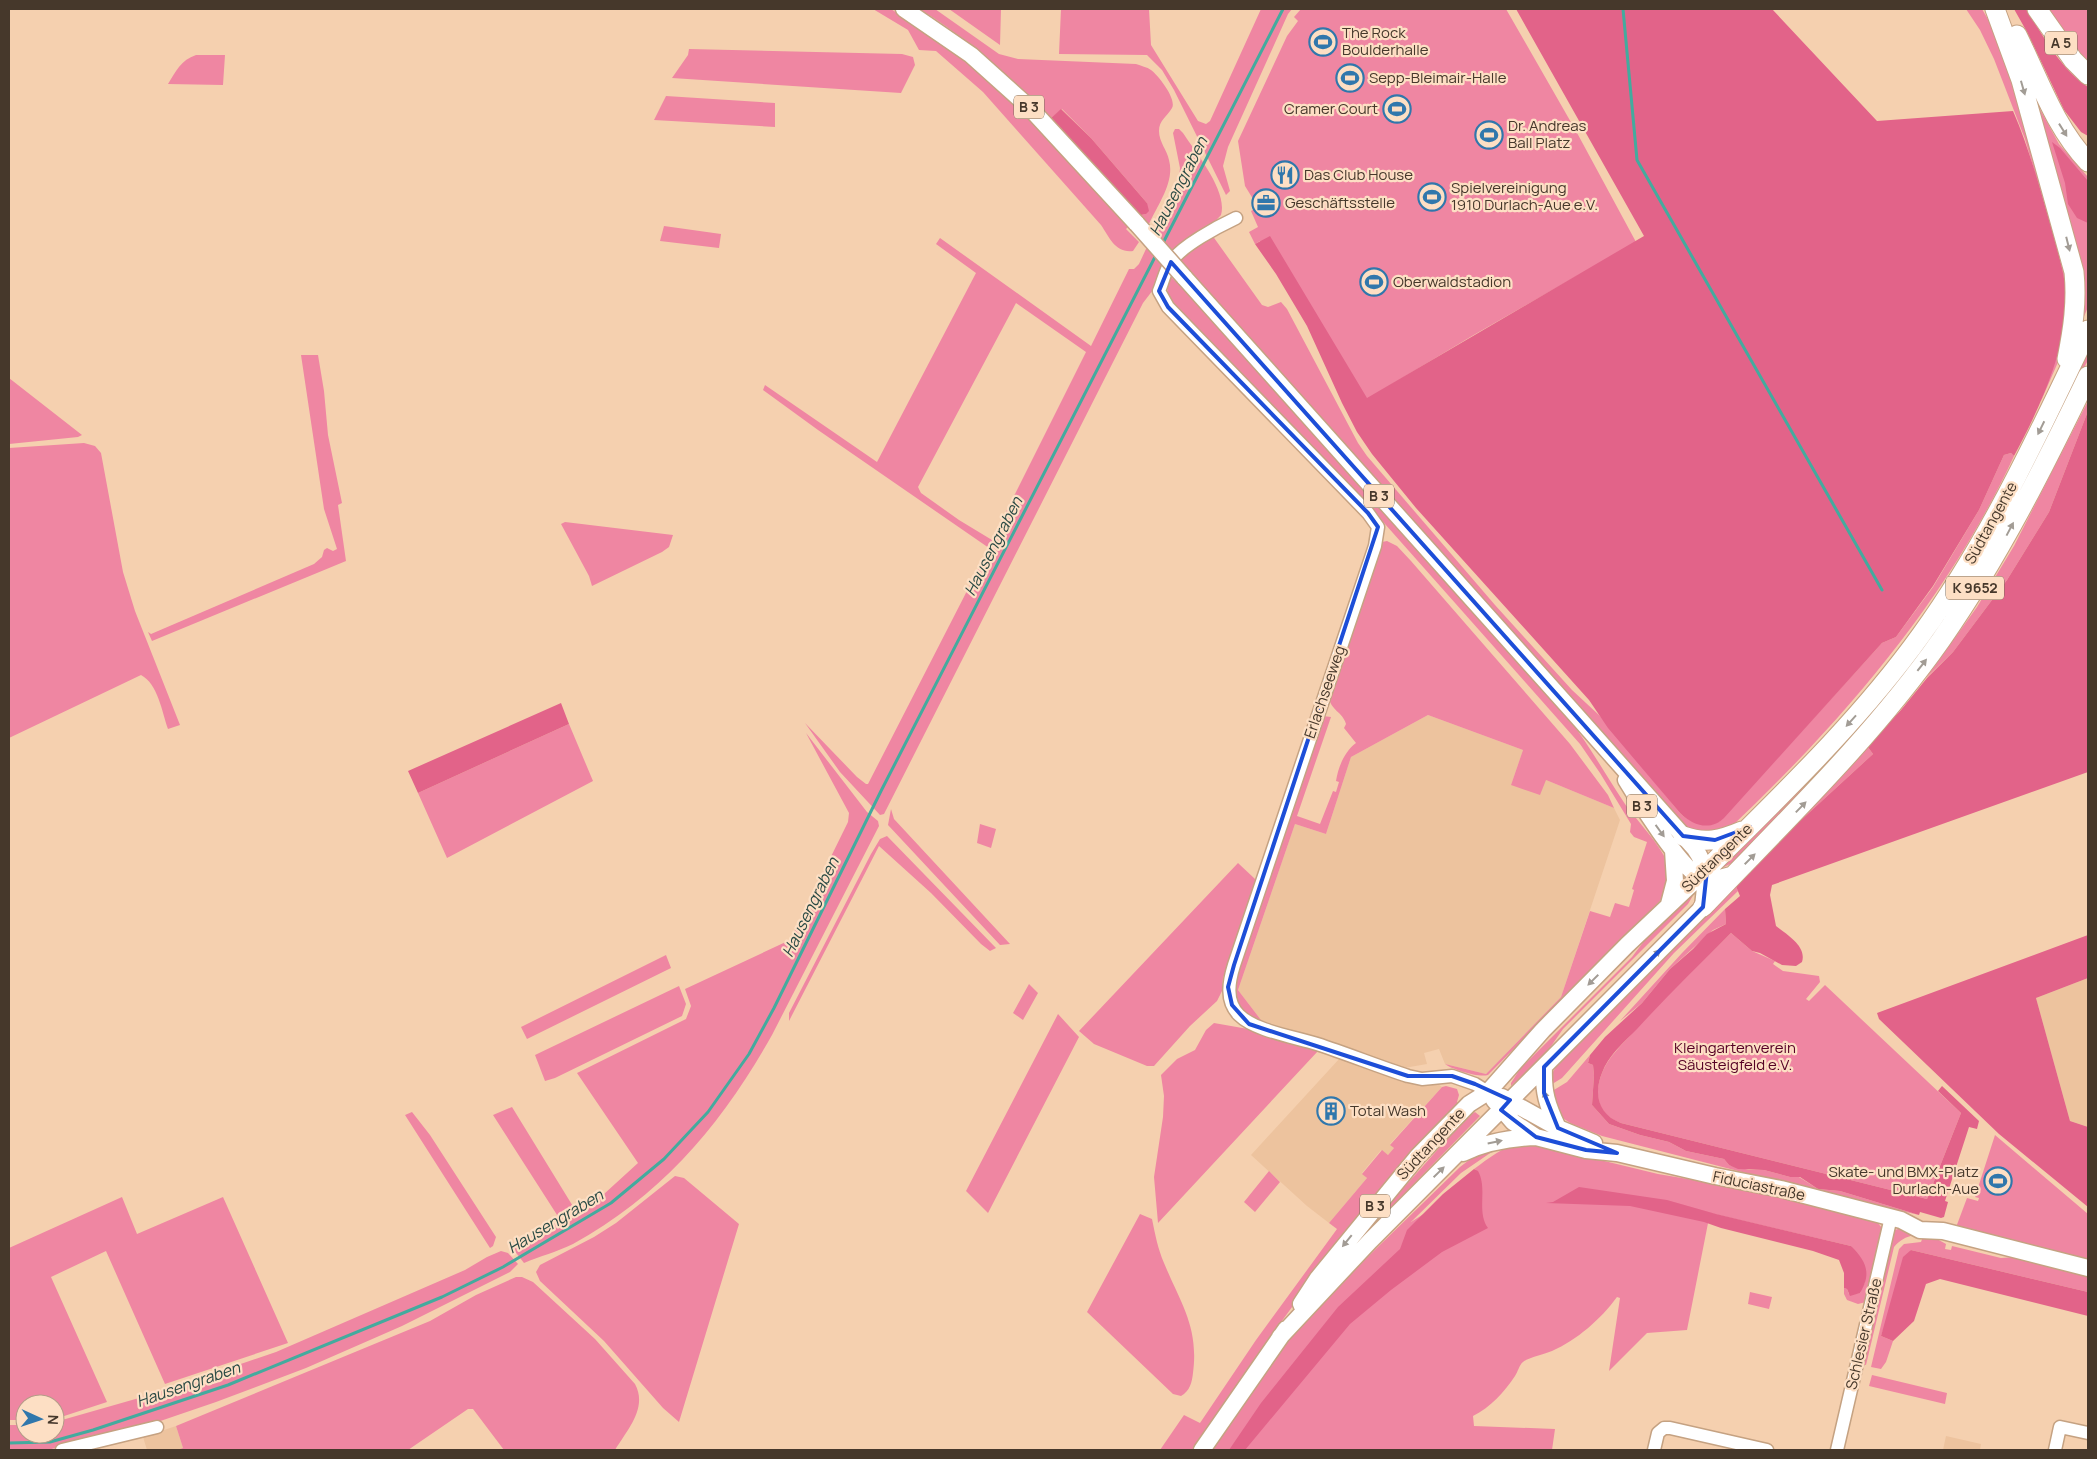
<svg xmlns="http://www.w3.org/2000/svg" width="2097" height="1459" font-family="Manrope,sans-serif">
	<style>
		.built { fill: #edc39e }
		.green { fill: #ef86a2; fill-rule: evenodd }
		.forest { fill: #e26389 }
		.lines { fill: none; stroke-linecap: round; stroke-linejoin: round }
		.stream { stroke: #43ab9e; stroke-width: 3 }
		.minor-casing { stroke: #c5a282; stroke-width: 15 }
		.major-casing { stroke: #c5a282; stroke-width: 19 }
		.highway-casing { stroke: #c5a282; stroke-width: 21 }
		.minor { stroke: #fff; stroke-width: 12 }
		.major { stroke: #fff; stroke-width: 16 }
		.highway { stroke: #fff; stroke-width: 19 }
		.major-bridge-casing { stroke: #c5a282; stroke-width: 19; stroke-linecap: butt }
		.major-bridge { stroke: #fff; stroke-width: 16 }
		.oneway { fill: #a29c95 }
		.marked { fill: none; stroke: #1d4ed8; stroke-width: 4; stroke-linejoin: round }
		.labels { text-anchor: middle; stroke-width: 4.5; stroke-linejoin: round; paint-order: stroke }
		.shield { fill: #fddfc4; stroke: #7d6a59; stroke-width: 1 }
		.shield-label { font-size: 14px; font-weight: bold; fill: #46382b }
		.poi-label { font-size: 15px; fill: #46382b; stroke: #fddfc4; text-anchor: start }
		.street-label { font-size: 15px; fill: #46382b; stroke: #fddfc4 }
		.park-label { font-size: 15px; fill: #550125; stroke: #fddfc4 }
		.water-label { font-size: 16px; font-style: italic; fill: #294944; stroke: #fddfc4 }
	</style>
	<rect width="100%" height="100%" fill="#f5d0af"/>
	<path class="built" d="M1428,715L1523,750L1511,785L1546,780L1614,808L1620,820L1561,997L1486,1074L1445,1064L1439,1049L1424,1053L1427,1064L1404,1068L1261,1020L1238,990L1295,824L1326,834L1351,757Z
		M2088,978V1127L2070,1121L2036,998Z
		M1340,1058L1378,1073L1414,1084H1438L1442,1087L1390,1144L1394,1148L1388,1155L1381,1150L1362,1173L1367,1178L1329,1223L1307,1206L1251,1155Z
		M176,1426L183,1448L177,1450H147L143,1437Z
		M1946,1436L1981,1444L1980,1450H1943Z"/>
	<path class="green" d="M873,9H891L968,60L1015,101L1129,226L1126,229L1139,242L1133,251C1115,253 1110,238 1101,225L983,92L936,51L919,50L908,30Z
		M919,9H935L999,54L1018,59L1136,64C1141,66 1147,67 1151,70C1158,75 1177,99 1172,108C1167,117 1159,120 1159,131C1159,142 1167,150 1169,160C1175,182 1158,204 1149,224L1141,215L1146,214L1147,203L1091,138L1062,109L1050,119C1010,79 969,38 919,9Z
		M949,9H1001L1000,45Z
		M1061,9H1149L1151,45L1198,121L1206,124L1210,121L1261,9H1292L1288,14L1228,147L1223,166L1230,191L1226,195L1174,90L1162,70L1147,55L1059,54Z
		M1301,9H1506L1576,131L1636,242L1472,336L1367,399L1260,241L1255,244L1249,232L1258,227L1251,211L1258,207L1245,186L1238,141L1287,36L1298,21L1294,17Z
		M1966,9H1982L1999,38L2068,270L2062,353L2041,401L2062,334L2064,282L2060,258L2025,139L1994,59L1980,30Z
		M2044,9H2088V69Z
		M689,49L902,54L913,57L915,65L901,93L672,78L688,55Z
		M196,55H225L223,85L168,84C176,71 181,60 196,55Z
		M666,96L775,103V127L654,120Z
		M2036,102L2059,144L2088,177V307L2080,326Z
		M1175,129H1179L1183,133C1196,153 1228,191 1221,215L1156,286L1143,303L884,814L880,815L840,772L805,723L857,777L866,784H868L989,548L818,430L763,390L765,385L877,462L976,273L936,244L940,238L1091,346L1129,269H1134L1139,264L1179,178L1180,168L1173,133ZM1016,303L1086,352L992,540L959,520L921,493L918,487Z
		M664,226L721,234L719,248L660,241Z
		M1212,235L1262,305L1268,307L1281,302L1287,309L1358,443L1367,456L1495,605L1572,690L1600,716L1680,813C1692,825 1704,823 1719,822L1882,643L1896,637L1933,587L1979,510L2004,455L2011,453L2014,456C1948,599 1844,720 1730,828L1722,833L1688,832L1669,812L1655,790L1632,770L1179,258Z
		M1170,276L1187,292L1566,715C1588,743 1605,774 1625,804C1636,820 1668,852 1669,870C1670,881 1665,894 1659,902L1488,1075C1479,1078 1451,1069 1445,1064L1486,1074L1561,997L1590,911L1610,917L1615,903L1629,907L1634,890L1632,889L1647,842L1634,837L1630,832L1631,824L1600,773L1580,744L1377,515L1171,303C1166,293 1167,287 1170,276Z
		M2088,347V360L2011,514L1935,637L1856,735L1738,860L1724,867L1722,866L1885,691Z
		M301,355H318L324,391L328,435L342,503L338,505L346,561L152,641L148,632L151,634L314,564L322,557L324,550L327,548L333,551L337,549L324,509Z
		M9,378L82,435L78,437L9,444Z
		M2088,401V411L2049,512L2007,580L1953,652L1926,678L1977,607L2014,546Z
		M84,443L95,446L101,453L123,572L135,611L180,725L168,729C162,712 158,684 141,675L9,738V448Z
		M565,522L673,535L669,547L662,552L592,586L589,576L561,524Z
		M1387,541L1397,546L1411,561L1570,744L1608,795L1614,808L1546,780L1540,795L1511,785L1523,750L1428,715L1351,757L1326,834L1295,824L1238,990L1261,1020C1241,1016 1235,1000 1234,982L1323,716L1331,717L1297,816L1320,824L1333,791L1336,792L1339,782L1336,781C1338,768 1344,752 1356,743L1344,728L1346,724C1343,712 1330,710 1329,697L1382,542Z
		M569,724L593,781L447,858L418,793Z
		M806,733L867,812L878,821L879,826L772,1035C722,1124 663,1194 573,1244C557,1252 540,1256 524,1263L510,1245L538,1233L604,1194L638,1163L577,1073L686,1019L691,1006L685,989L790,940L848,822L849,813Z
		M1867,746L1873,754L1776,843Z
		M891,809L894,819L1010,944L1000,945L888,825Z
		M980,824L996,829L991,848L977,843Z
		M887,836L996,948L990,951L981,944L931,893L879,846L789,1021V1013L871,854L880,839Z
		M1238,863L1255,879L1256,883L1223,978L1222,991L1217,1001L1190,1026L1154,1066H1147L1094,1044L1079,1031Z
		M1735,884L1738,891L1674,953L1562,1078L1549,1086L1551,1075L1559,1062Z
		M1695,892L1688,904L1563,1029L1545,1055L1511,1086V1083L1520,1069L1632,957L1654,928Z
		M1725,909L1726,924L1713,930L1670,969L1642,1003L1620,1021L1682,953Z
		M1731,933L1752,951L1775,961L1773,964L1783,971L1819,976L1820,982L1806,999L1809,1001L1825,985L1961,1113L1927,1199L1621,1123C1598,1115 1593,1095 1602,1073C1608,1057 1623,1044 1634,1031C1665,997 1698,965 1731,933Z
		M666,955L671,968L527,1039L521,1027Z
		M1029,984L1038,993L1023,1020L1013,1013Z
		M679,986L686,1004L682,1016L555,1078L545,1081L535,1055Z
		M1058,1014L1079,1037L988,1213L966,1191Z
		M1214,1023L1248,1029L1318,1051L1158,1223L1154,1177L1163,1117L1164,1096L1161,1075L1177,1059L1195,1050L1206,1030Z
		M1590,1055L1588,1063L1593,1065L1594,1075L1592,1105L1609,1124L1640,1135L1669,1142L1686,1151L1724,1159L1729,1165L1749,1170H1764L1790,1177H1799L1818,1189L1840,1191L1919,1215L1804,1188L1602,1136L1572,1124L1564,1119L1558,1113L1549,1093L1567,1082Z
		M1446,1086L1457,1089L1459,1095L1457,1102L1459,1105L1330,1255L1260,1351L1195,1450H1160L1184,1415L1200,1423L1256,1340L1337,1229L1329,1223L1367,1178L1362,1174L1382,1150L1388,1155L1394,1148L1390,1145L1442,1087Z
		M512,1107L574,1208L559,1218L493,1115Z
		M412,1112L430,1135L496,1237L493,1246L490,1248L405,1115Z
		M1475,1112L1480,1116L1332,1268L1465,1119Z
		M1995,1135L2088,1214V1262L1955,1230L1967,1198L1978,1201L1979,1198L1975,1197Z
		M1521,1142L1569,1152L1580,1158H1592L1658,1174L1771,1193L1877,1222L1882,1228V1232L1866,1302L1858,1304L1847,1300L1844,1294V1288L1847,1289L1849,1294L1860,1293L1865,1282L1851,1246L1710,1213L1687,1330L1647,1333L1609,1371L1620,1298L1617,1297C1601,1319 1577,1340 1552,1351C1545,1354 1527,1358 1523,1362C1519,1365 1518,1372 1515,1376C1505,1391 1490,1408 1473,1416L1474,1426L1555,1429L1552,1450H1210L1272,1360L1309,1314L1460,1167L1473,1157L1499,1147L1461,1173L1411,1222L1471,1184L1476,1170L1474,1169C1489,1158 1503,1147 1521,1142Z
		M1269,1171L1280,1182L1255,1212L1244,1202Z
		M675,1176L684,1178L739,1224L679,1422L663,1408L604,1341L540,1281L536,1272L540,1265L594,1237L616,1223Z
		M122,1197L137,1234L223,1197L288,1343L165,1384L106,1251L51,1277L107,1402L55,1419V1404H25V1420H9V1248Z
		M1140,1214L1152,1219C1155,1234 1158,1249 1164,1263C1181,1304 1199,1327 1193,1373C1192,1382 1190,1391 1181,1396L1173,1394L1087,1312Z
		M1901,1228L1915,1235C1905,1237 1900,1240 1894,1247L1866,1365L1862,1364L1892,1236L1895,1230Z
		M1924,1234L1937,1239L1946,1244L1945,1249L1951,1250L1952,1246L2001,1258L2016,1257L2088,1275V1292L1911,1250L1881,1336L1893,1341L1886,1362L1881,1369L1871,1367L1899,1249L1904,1244L1921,1242Z
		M501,1251L508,1253L518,1264L510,1272L402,1326L306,1368L216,1402L134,1430L47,1450H9V1425H25V1434H55V1422L153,1394L276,1352L465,1270L487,1257Z
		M516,1277H522L533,1282L595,1339L635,1384C648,1408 627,1430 615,1450H504L473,1409H468L408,1450H177L183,1448L176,1426L430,1321L476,1295Z
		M1750,1292L1772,1297L1769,1309L1748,1304Z
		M1872,1375L1947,1393L1945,1404L1869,1386Z"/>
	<path class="forest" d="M1516,9H1772L1877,121L2013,111C2029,148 2039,185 2050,223C2057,249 2067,278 2066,305C2065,353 2037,414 2014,456L2011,453L2004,455L1979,510L1933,586L1896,637L1882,643L1724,818C1711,831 1693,826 1680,813L1608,728L1589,700L1416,508L1372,454L1357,432L1342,403L1307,326L1276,274L1255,244L1270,236L1367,398L1644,236Z
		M2014,9H2026C2044,37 2060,68 2088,87V136L2081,132L2064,110L2027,32Z
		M1061,109L1091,138L1147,203L1149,211L1146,214L1141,215L1136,210L1134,212L1050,119Z
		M2052,142L2060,148L2088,181V223L2077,218L2068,204L2065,183Z
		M2088,411V772L1772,885L1770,895L1776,926C1787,935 1807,946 1802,962L1796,966L1782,965L1760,953L1752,951L1731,933C1699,965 1667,996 1637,1029C1624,1042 1608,1056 1602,1073C1593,1095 1599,1115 1621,1123L1927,1199L1961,1113L1938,1091L1942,1086L1979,1121L1977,1129L1969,1127L1945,1201L1948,1202L1944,1217L1941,1218L1920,1212L1919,1215L1840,1191L1818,1189L1800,1177H1790L1764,1170L1738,1169L1729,1165L1724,1159L1686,1151L1669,1142L1640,1135L1609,1124L1592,1105L1594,1075L1593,1065L1588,1063L1590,1055L1605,1037L1642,1003L1670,969L1693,949L1707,934L1726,924L1725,909L1740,896L1735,884L1776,843L1873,754L1867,746L1901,710L1927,678L1953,652L2007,580L2049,512Z
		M561,703L569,724L418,793L408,771Z
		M2088,935V978L2036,998L2070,1121L2088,1127V1207L1999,1134L1879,1019L1877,1013Z
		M1474,1169L1478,1171C1488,1189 1476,1211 1488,1228L1442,1252L1391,1290L1350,1324L1245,1450H1229L1261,1403L1338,1307L1400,1249L1407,1230L1443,1194Z
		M1579,1187L1667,1200L1716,1214L1851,1246C1866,1261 1872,1273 1860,1293L1850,1296L1847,1289L1844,1288V1273L1839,1260L1813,1251L1721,1228L1704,1222L1630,1206L1546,1203L1553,1202Z
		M1911,1250L2088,1292V1316L1940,1279L1926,1284L1914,1321L1893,1341L1881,1336L1903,1257Z"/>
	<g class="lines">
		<path class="stream" d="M1623,9L1637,160L1882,590
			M1162,245L1283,9
			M9,1443L50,1442L93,1430L228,1385L442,1297L503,1267L611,1203L664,1159L708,1112L749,1054L774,1008L881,791L1156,255"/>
		<g class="minor-casing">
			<path id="minor" d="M1236,218C1219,226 1181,246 1171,262C1165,270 1163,282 1159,291L1168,307L1368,513L1378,527L1375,546L1234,965C1229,981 1225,1001 1239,1015C1255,1031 1295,1037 1317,1044C1348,1054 1377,1066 1408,1076L1422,1079L1452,1076L1475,1084L1488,1092
				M62,1450L157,1427
				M1654,1450L1658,1433L1664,1428H1670L1767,1450
				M1837,1450L1891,1217
				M2055,1450L2060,1427L2088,1433"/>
		</g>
		<g class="major-casing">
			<path id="major" d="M904,9L971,55L1030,108L1137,224
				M1184,277L1575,714L1695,849C1710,870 1705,883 1703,907L1370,1241L1280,1337
				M1669,904L1675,881L1673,850
				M1544,1067C1543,1092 1547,1105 1558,1128
				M1502,1097L1558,1128L1594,1143
				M1494,1100L1513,1122L1536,1137L1586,1150L1617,1153L1715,1176L1781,1189L1901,1220L1920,1230L1943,1231L2088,1268
				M1463,1153C1486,1142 1510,1138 1536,1137
				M1301,1304L1318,1278L1418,1156L1469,1104L1488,1092L1543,1030L1627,945L1699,877C1679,865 1639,802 1626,780
				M1202,1450L1286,1329"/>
		</g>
		<g class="highway-casing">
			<path id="highway" d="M1995,9L2021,80L2074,272C2077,302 2073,329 2067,359
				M2037,9L2073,60L2088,75
				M2017,35C2039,79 2054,126 2088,162
				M1683,836C1705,844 1721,840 1742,831
				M1733,876L1718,880L1699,877C1776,800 1857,724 1921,635C1989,541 2038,435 2088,330
				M1703,907C1785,821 1872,738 1941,640C1999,557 2044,467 2088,376"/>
		</g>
		<use href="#minor" class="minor"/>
		<use href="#major" class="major"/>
		<use href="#highway" class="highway"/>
		<g class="major-bridge-casing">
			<path id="major-bridge" d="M1137,224L1184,277"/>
		</g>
		<use href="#major-bridge" class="major-bridge"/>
	</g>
	<defs><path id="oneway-solid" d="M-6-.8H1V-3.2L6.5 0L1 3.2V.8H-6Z" transform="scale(1.25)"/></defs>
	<g class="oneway">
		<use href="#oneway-solid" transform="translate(2023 88) rotate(74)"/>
		<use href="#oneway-solid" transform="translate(2063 130) rotate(58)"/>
		<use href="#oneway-solid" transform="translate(2068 244) rotate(76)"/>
		<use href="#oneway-solid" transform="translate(2041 428) rotate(116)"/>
		<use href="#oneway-solid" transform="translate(2010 529) rotate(-62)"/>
		<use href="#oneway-solid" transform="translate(1922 665) rotate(-52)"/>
		<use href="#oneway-solid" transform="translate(1851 721) rotate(132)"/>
		<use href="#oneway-solid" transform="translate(1801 807) rotate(-46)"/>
		<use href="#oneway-solid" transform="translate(1660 831) rotate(54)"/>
		<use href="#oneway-solid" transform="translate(1750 859) rotate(-45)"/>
		<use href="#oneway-solid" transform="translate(1655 955) rotate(-45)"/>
		<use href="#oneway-solid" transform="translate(1593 980) rotate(135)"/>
		<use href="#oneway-solid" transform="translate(1546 1098) rotate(-105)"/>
		<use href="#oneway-solid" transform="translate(1495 1142) rotate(-12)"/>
		<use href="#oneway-solid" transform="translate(1439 1172) rotate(-44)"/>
		<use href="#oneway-solid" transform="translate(1347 1241) rotate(129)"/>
	</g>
	<path class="marked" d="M1171,262L1683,836L1715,840L1750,827L1707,870L1703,907L1544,1067V1093L1558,1128L1617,1153L1586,1150L1536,1137L1501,1110L1510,1100L1475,1084L1452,1076H1408L1249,1024L1232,1005L1228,987L1234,965L1378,527L1368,513L1168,307L1159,291Z"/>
	<defs>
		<g id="stadium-ring" transform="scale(1.4375)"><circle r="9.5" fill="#fddfc4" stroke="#3077ac" stroke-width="1.5"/><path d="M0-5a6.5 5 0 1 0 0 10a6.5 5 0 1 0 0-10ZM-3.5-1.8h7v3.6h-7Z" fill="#3077ac"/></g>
		<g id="restaurant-ring" transform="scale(1.4375)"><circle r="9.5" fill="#fddfc4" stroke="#3077ac" stroke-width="1.5"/><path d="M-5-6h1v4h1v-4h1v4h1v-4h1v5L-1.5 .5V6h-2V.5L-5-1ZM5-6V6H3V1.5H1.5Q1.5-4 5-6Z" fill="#3077ac"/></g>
		<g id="office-ring" transform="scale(1.4375)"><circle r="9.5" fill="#fddfc4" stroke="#3077ac" stroke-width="1.5"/><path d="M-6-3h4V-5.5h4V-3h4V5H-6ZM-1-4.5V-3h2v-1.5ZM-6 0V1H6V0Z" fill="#3077ac"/></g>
		<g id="building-ring" transform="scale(1.4375)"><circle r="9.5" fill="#fddfc4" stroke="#3077ac" stroke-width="1.5"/><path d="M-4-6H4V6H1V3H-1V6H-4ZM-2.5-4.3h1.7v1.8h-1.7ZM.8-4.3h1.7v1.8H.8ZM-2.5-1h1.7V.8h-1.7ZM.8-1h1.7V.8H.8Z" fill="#3077ac"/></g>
	</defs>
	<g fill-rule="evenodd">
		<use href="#stadium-ring" x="1323" y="42"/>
		<use href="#stadium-ring" x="1350" y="78"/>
		<use href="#stadium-ring" x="1397" y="109"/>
		<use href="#stadium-ring" x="1489" y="135"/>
		<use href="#restaurant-ring" x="1285" y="175"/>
		<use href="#stadium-ring" x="1432" y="197"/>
		<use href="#office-ring" x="1266" y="203"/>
		<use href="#stadium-ring" x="1374" y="282"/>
		<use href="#building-ring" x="1331" y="1111"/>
		<use href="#stadium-ring" x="1998" y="1181"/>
	</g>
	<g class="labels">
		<g class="shield">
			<rect x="2045" y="31.5" width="32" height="23" rx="4"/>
			<rect x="1014" y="95.5" width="30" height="23" rx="4"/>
			<rect x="1364" y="484.5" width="30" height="23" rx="4"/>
			<rect x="1946" y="576.5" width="58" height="23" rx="4"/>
			<rect x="1627" y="794.5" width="30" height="23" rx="4"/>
			<rect x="1360" y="1194.5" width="30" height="23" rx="4"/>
		</g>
		<g class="shield-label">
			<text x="2061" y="48">A 5</text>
			<text x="1029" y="112">B 3</text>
			<text x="1379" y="501">B 3</text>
			<text x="1975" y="593">K 9652</text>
			<text x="1642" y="811">B 3</text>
			<text x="1375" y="1211">B 3</text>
		</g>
		<g class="poi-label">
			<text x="1342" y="38">The Rock<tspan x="1342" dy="17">Boulderhalle</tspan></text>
			<text x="1369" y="83">Sepp-Bleimair-Halle</text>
			<text x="1378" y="114" text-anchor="end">Cramer Court</text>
			<text x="1508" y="131">Dr. Andreas<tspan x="1508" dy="17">Ball Platz</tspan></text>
			<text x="1304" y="180">Das Club House</text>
			<text x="1451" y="193">Spielvereinigung<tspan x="1451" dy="17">1910 Durlach-Aue e.V.</tspan></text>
			<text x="1285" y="208">Geschäftsstelle</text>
			<text x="1393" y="287">Oberwaldstadion</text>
			<text x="1350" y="1116">Total Wash</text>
			<text x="1979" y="1177" text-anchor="end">Skate- und BMX-Platz<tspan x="1979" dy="17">Durlach-Aue</tspan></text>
		</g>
		<g class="street-label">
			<text transform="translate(1991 523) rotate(-61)" y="5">Südtangente</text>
			<text transform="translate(1325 692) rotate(-71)" y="5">Erlachseeweg</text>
			<text transform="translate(1717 858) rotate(-44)" y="5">Südtangente</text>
			<text transform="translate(1431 1144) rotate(-47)" y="5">Südtangente</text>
			<text transform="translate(1759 1186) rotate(12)" y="5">Fiduciastraße</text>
			<text transform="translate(1864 1334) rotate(-77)" y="5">Schlesier Straße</text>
		</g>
		<g class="park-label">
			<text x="1735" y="1053">Kleingartenverein<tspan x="1735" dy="17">Säusteigfeld e.V.</tspan></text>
		</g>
		<g class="water-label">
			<text transform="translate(1178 186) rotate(-63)" y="6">Hausengraben</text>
			<text transform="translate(993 546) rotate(-63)" y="6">Hausengraben</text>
			<text transform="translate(810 907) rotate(-64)" y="6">Hausengraben</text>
			<text transform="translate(555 1221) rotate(-31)" y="6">Hausengraben</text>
			<text transform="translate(188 1384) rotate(-19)" y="6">Hausengraben</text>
		</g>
	</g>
	<rect width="2097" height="1459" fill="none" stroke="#46382b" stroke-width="20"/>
	<g transform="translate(40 1419) rotate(93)"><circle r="24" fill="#fddfc4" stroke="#b49c87"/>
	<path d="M0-4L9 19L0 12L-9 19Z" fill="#3077ac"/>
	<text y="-8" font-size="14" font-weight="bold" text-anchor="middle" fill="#46382b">N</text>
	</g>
</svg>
